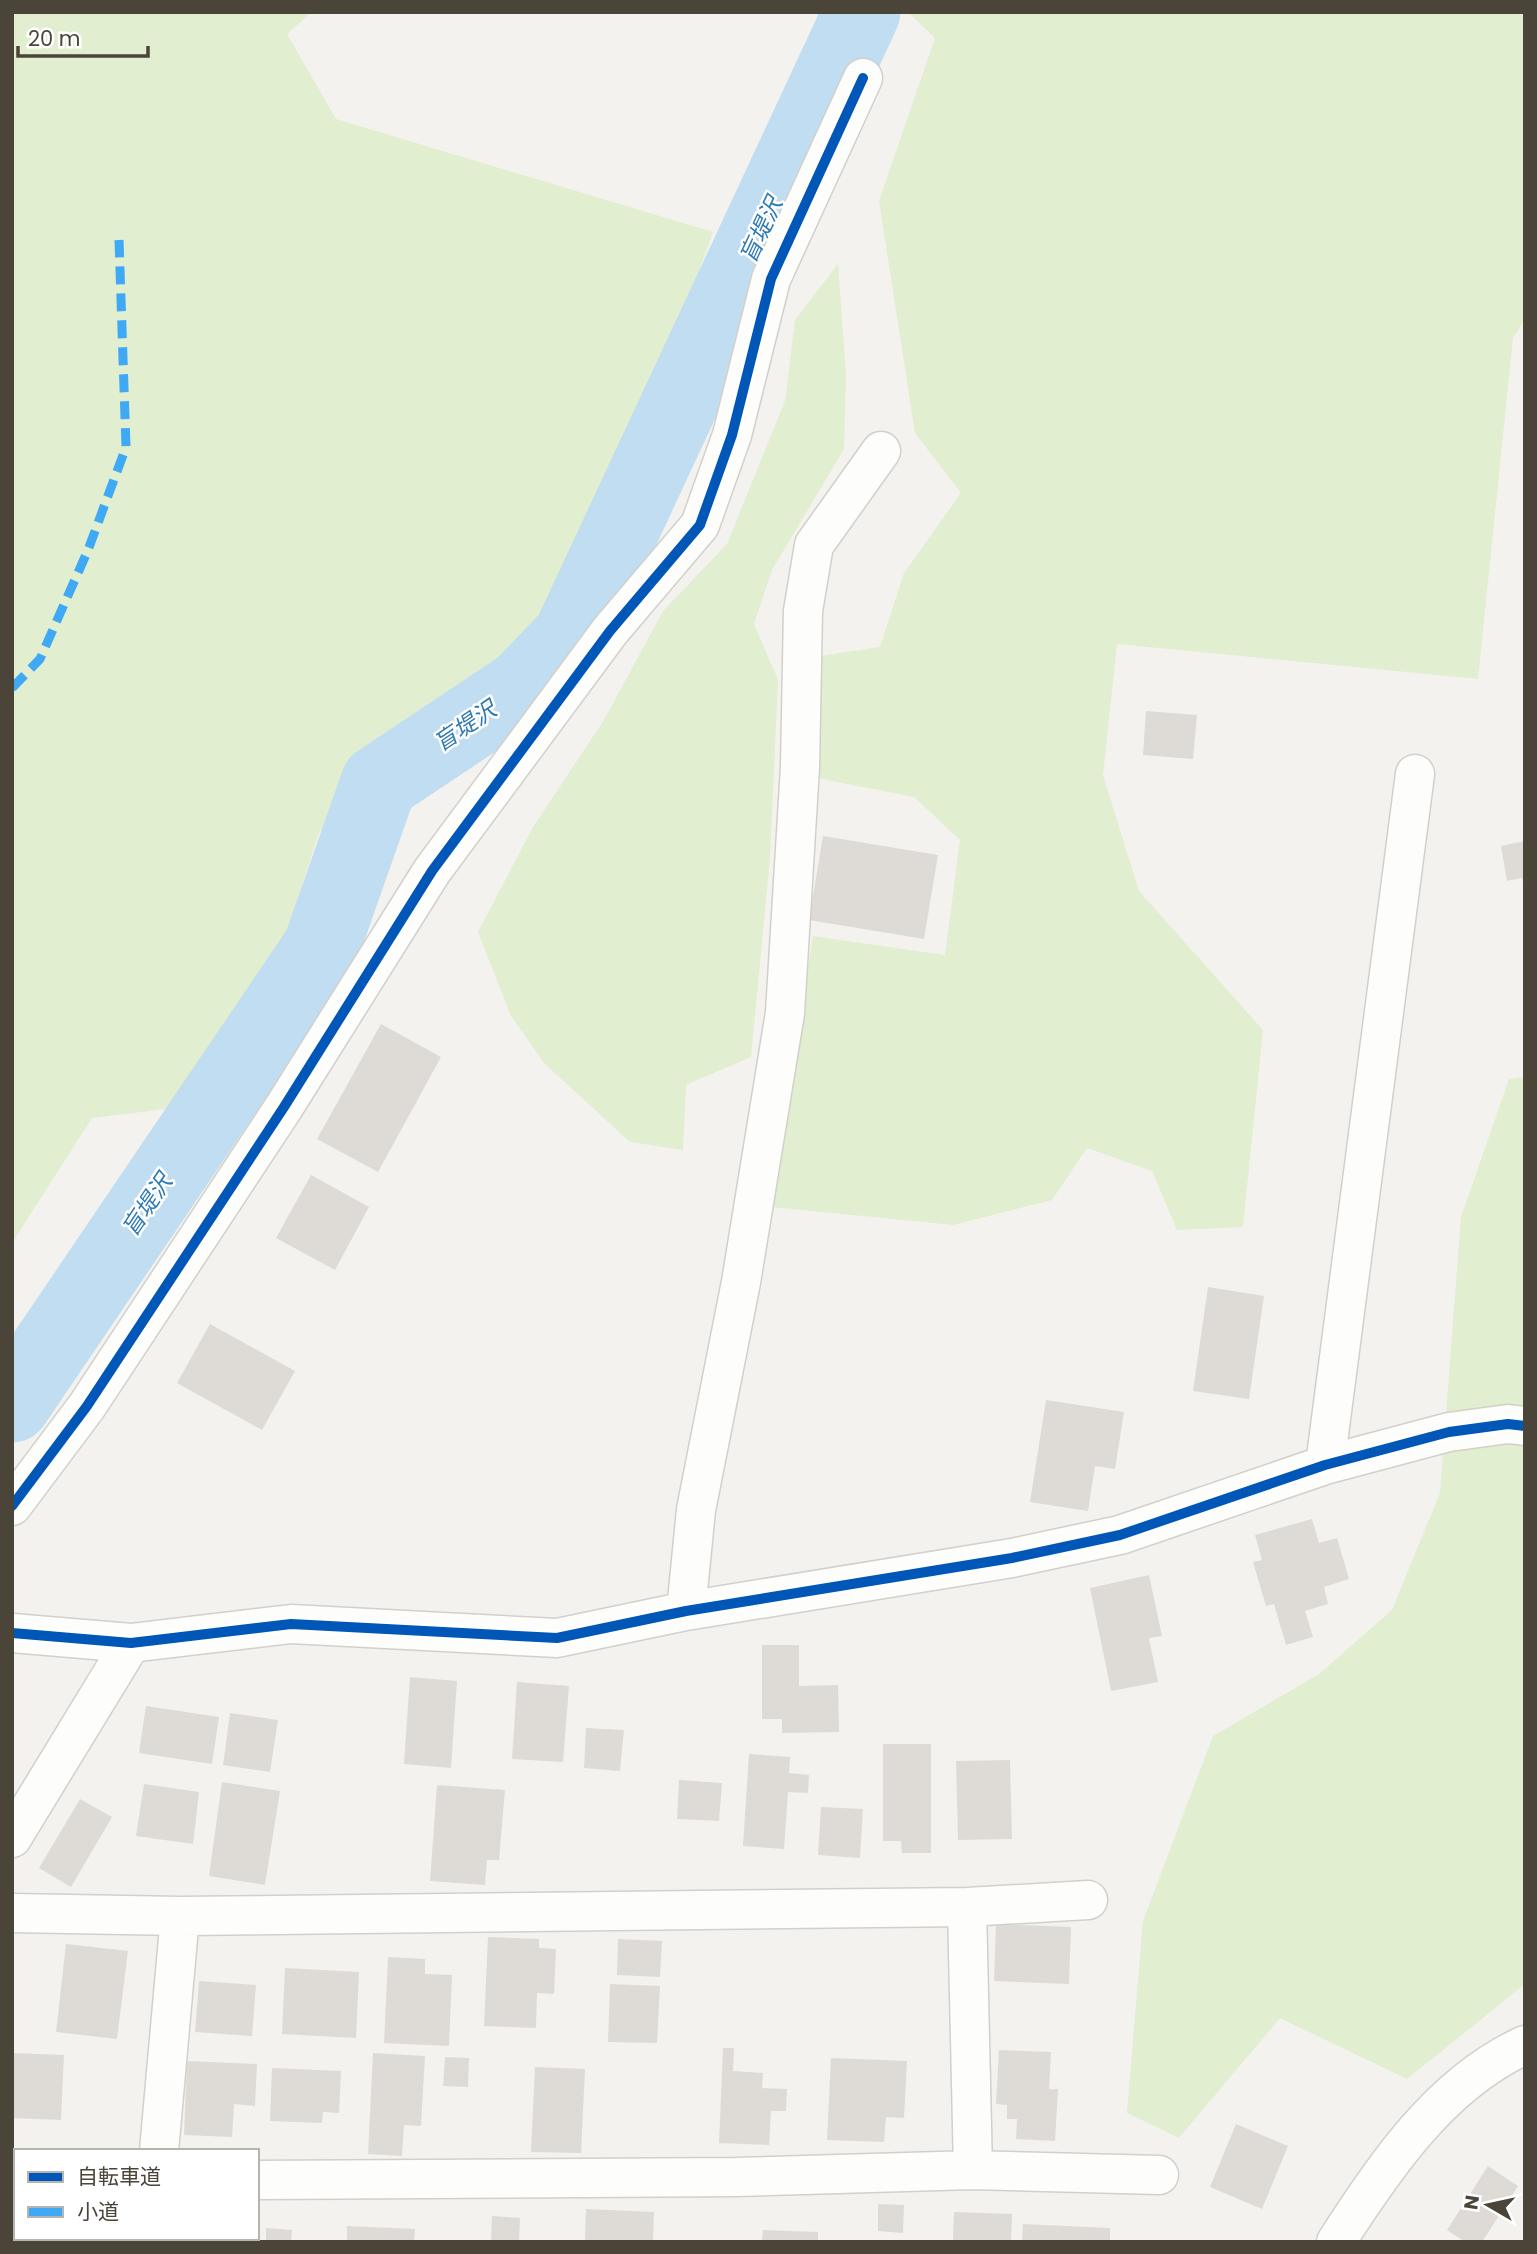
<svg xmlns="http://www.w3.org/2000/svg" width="1537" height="2254" font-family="Poppins,'Noto Sans JP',sans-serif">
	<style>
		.green { fill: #e1eecf }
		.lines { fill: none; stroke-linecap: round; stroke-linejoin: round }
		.river { stroke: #c0ddf1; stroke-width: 77 }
		.building { fill: #dedbd6 }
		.minor-casing { stroke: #d2d0cb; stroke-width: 41 }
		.minor { stroke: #fdfdfc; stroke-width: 38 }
		.quiet { stroke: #3fa9f5; stroke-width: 9; stroke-dasharray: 18 9; stroke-linecap: butt }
		.cycleway-casing { stroke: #fff; stroke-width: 15 }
		.cycleway { stroke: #0057b8; stroke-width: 10 }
		.labels { text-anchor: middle; stroke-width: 5; stroke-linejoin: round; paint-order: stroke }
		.water-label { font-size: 23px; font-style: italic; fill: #2e7ab2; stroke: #fff }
	</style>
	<rect width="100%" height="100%" fill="#f4f2ee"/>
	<path class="green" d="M12,12H312L287,34L336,119L713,232L644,425L540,631L381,748L319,833L278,958L182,1107L92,1118L12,1243Z
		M908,12H1525V319L1513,338L1478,679L1117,644L1103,775L1139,891L1263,1030L1243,1227L1177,1230L1152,1171L1087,1148L1052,1200L953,1225L771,1207L813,936L945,955L960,840L914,797L817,778L820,656L880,647L904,573L961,493L915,433L879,201L935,38Z
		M838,264L846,374L844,449L772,570L754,624L778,680L770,859L751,1057L686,1085L683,1150L630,1142L544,1063L511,1016L478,932L533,827L604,720L663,611L727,544L785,401L795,320Z
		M1525,1077V1984L1407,2079L1280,2018L1179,2138L1127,2113L1143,1921L1213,1736L1319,1674L1392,1610L1440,1493L1461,1217L1509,1079Z"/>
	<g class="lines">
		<path class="river" d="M12,1404L321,948L379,783L523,687L571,637L862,12"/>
	</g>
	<path class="building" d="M1146,711L1197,715L1193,759L1143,755Z
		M823,836L938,855L924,939L809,920Z
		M1525,841V887H1524L1522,878L1507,881L1501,846Z
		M381,1024L441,1057L378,1172L317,1139Z
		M311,1175L369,1207L335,1270L276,1238Z
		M1208,1287L1264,1296L1249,1399L1193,1391Z
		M210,1324L295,1371L262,1430L177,1383Z
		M1046,1400L1124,1412L1115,1469L1095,1466L1088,1511L1030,1502Z
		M1312,1519L1319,1543L1337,1538L1349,1579L1324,1587L1328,1604L1305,1611L1313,1637L1286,1645L1274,1604L1266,1606L1253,1562L1262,1560L1255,1535Z
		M1149,1575L1162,1636L1149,1638L1158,1682L1111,1691L1090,1588Z
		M762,1645H799V1686L838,1685L839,1732L782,1733V1719H762Z
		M410,1677L457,1681L451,1768L404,1764Z
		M517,1682L569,1686L563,1762L512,1759Z
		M146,1706L219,1717L212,1764L139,1753Z
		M230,1713L278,1720L270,1772L223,1765Z
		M586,1728L624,1730L620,1771L584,1768Z
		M883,1744H931V1853H902L901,1841H883Z
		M749,1754L790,1757L789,1773L809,1775L808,1793L788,1792L784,1849L743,1846Z
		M1010,1760L1012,1839L958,1840L956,1761Z
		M679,1780L722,1783L719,1821L677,1819Z
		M222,1782L280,1791L265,1885L209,1876Z
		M144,1784L199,1792L193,1844L136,1836Z
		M437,1785L505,1790L499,1860H487L485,1885L430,1881Z
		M80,1799L112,1817L71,1887L39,1868Z
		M821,1807L863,1809L860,1858L818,1855Z
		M996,1924L1071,1927L1069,1984L994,1981Z
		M488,1937L539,1939V1948L556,1949L554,1994L537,1993L536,2028L484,2026Z
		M618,1939L662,1941L660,1977L617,1975Z
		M66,1944L128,1951L117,2039L56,2032Z
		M388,1957L425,1959V1974L452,1975L449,2046L384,2043Z
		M285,1968L359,1972L356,2038L282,2034Z
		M199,1981L256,1985L252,2036L195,2032Z
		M610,1984L660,1986L657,2043L608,2042Z
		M723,2048H734L733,2071L763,2073L762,2088L787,2089L786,2111H771L769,2145L719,2143Z
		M999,2050L1051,2052L1049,2089H1058L1055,2141L1016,2139L1017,2119H1007V2105L996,2104Z
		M12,2053L64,2055L61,2120L12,2118Z
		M373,2053L425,2056L421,2126L404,2125L402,2156L368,2154Z
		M445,2057L469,2058L468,2087L443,2086Z
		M831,2058L907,2061L904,2118L886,2117L884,2142L827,2140Z
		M187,2061L257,2064L255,2106L234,2104L232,2137L184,2135Z
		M535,2067L585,2069L581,2153L531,2152Z
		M272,2068L341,2071L339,2113L323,2112L322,2123L270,2121Z
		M1236,2124L1288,2146L1262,2209L1210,2187Z
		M1488,2166L1518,2186L1482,2242H1465L1447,2230Z
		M878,2204L904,2205L903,2233L878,2231Z
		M586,2209L654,2212L653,2242H585Z
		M954,2212L1012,2214L1011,2242H953Z
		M492,2216L520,2218L519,2242H491Z
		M1023,2224L1110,2228V2242H1022Z
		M347,2226L415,2229L414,2242H347Z
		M266,2228L292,2230L291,2242H266Z
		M763,2230L818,2232V2242H762Z
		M157,2238H210V2242H157Z"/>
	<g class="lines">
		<g class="minor-casing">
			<path id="minor" d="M1325,1465L1415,774
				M12,1506L87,1406L284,1107L432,871L610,631L700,525L732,435L771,279L863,78
				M686,1611L696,1510L741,1282L785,1013L800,767L803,611L814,545L881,451
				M12,1633L131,1643L291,1624L557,1638L686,1611L1012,1558L1120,1535L1325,1465L1449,1432L1508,1424L1525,1426
				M12,1838L131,1643
				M967,1907L973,2170
				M12,1913L180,1916L967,1907L1088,1900
				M159,2151L180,1916
				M257,2180L736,2177L973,2170L1159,2175
				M132,2242L133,2238
				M1336,2242C1384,2167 1441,2083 1525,2045"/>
		</g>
		<use href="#minor" class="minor"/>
		<path class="quiet" d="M12,688L40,659L88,550L126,447L119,240"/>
		<g class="cycleway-casing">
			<path id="cycleway" d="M12,1506L87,1406L284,1107L432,871L610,631L700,525L732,435L771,279L863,78
				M12,1633L131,1643L291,1624L557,1638L686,1611L1012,1558L1120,1535L1325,1465L1449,1432L1508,1424L1525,1426"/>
		</g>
		<use href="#cycleway" class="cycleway"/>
	</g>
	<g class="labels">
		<g class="water-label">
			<text transform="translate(761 230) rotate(-65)" y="8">盲堤沢</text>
			<text transform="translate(465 726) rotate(-34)" y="8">盲堤沢</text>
			<text transform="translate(147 1205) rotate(-56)" y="8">盲堤沢</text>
		</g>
	</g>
	<rect width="1537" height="2254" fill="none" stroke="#4b4439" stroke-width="28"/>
	<rect x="14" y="2149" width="245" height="91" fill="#ffffff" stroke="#b7b4b0" stroke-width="2"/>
	<rect x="28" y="2172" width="35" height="10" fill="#0057b8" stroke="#b7b4b0" stroke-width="2"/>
	<text x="77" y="2184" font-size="21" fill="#4b4439">自転車道</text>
	<rect x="28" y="2207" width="35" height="10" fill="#3fa9f5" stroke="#b7b4b0" stroke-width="2"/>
	<text x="77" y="2219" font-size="21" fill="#4b4439">小道</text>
	<g transform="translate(1488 2205) rotate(279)" stroke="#ffffff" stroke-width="5" paint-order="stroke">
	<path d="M0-5L12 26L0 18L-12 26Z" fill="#4b4439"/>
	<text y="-10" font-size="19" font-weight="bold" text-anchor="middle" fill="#4b4439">N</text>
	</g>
	<path d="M18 46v10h130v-10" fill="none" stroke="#4b4439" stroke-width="3.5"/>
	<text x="28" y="46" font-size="21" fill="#4b4439" stroke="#ffffff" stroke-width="5" paint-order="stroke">20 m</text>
</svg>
